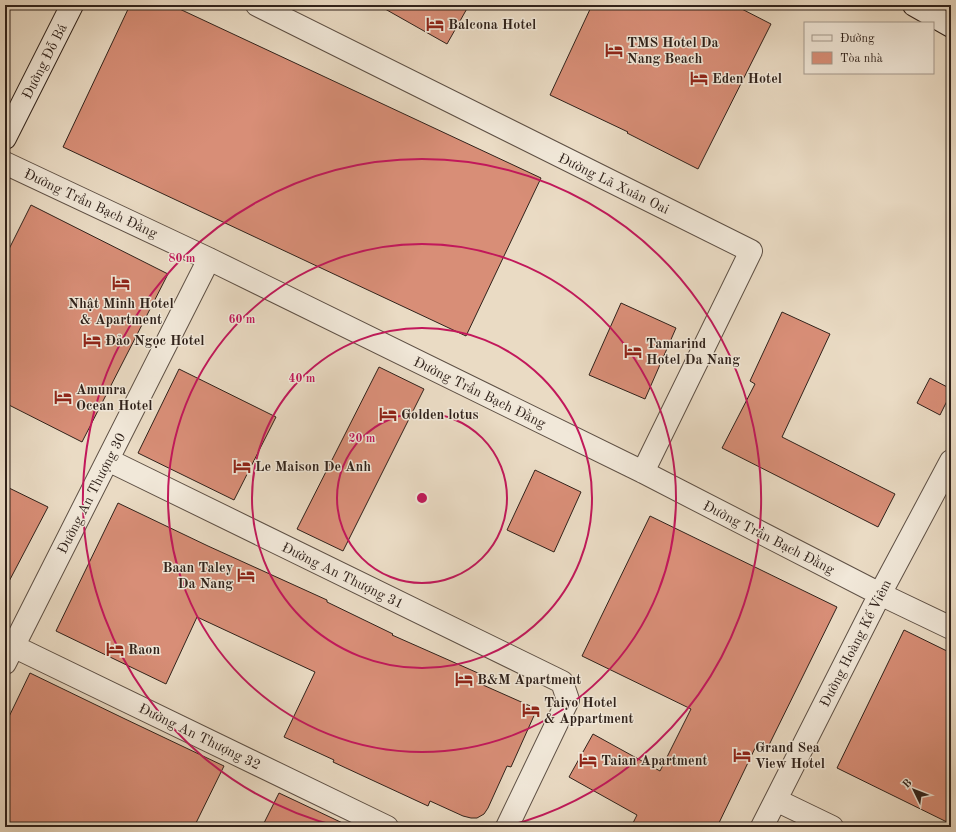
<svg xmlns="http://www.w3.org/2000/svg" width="956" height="832" font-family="'Old Standard TT',serif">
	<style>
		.building { fill: #d88e77; stroke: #30221b }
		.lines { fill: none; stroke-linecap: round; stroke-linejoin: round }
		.street-casing { stroke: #5e5045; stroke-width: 24 }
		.secondary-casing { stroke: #30221b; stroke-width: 24 }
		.street { stroke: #f1e8d9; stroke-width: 22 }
		.secondary { stroke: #f1e8d9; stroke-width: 22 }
		.ring { fill: none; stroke: #c2185b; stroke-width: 2 }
		.labels { text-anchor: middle; stroke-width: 3; stroke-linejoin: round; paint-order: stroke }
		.poi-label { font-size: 14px; font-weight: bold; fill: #30221b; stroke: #f1e8d9; text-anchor: start }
		.street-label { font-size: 14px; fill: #30221b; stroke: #f1e8d9 }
		.centre { fill: #c2185b; stroke: #f1e8d9; stroke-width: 2 }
		.ring-label { font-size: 12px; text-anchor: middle; font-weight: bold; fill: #c2185b; stroke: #f1e8d9; stroke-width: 3; stroke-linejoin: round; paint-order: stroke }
	</style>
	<rect width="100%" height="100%" fill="#eadbc4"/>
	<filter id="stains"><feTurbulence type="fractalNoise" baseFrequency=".005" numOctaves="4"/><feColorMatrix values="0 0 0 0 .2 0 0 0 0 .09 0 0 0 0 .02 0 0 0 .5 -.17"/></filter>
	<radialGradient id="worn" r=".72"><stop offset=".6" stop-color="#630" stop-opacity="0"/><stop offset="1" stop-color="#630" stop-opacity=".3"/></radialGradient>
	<path class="building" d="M130,5H171L541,178L466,336L63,147Z
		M378,5H469L447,44Z
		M592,5H734L771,24L698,169L627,133L628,132L550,95Z
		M31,205L168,274L82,442L5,403V257Z
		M621,303L676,328L645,399L589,375Z
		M782,312L830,334L782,437L895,494L878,527L722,448L755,384L750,381Z
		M379,367L424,389L343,551L297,529Z
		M179,369L276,417L234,500L138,453Z
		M930,378L951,389V393L940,415L917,403Z
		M535,470L581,492L554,552L507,530Z
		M5,486L48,507L5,589Z
		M118,503L208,546L327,600V602L393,634L392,635L487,677L483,685L537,709L511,767L507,766L488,808L484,814L477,818H471L463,816L430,801L428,806L333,762L334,760L284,737L315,672L197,617L166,684L56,631Z
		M650,516L837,607L768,747L758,742L717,827H631L637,815L569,777L593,734L660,771L691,709L582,656Z
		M904,630L951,653V824L837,768Z
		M30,673L123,718L224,766L194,827H5V725Z
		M279,793L296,801L351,827H262Z"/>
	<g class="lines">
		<g class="street-casing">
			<path id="street" d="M257,5L751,251L643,472
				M5,163L209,259L643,472L880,594L951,628
				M108,460L562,682L568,700L507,827
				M13,646L387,827
				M5,663L209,259
				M776,800L832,827
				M762,827L880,594L951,461"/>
		</g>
		<g class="secondary-casing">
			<path id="secondary" d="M914,5L951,26
				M5,138L72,5"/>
		</g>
		<use href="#street" class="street"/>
		<use href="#secondary" class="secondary"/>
	</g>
	<g class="ring">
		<circle cx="422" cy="498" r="85"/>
		<circle cx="422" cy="498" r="170"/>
		<circle cx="422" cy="498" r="254"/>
		<path d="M340 827A339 339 0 1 1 504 827"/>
	</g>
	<defs>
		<g id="hotel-bare" transform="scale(1.38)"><path d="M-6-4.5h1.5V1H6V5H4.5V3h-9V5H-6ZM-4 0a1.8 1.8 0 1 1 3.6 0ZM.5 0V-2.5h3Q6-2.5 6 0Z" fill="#8f2418" stroke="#f1e8d9" stroke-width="2.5" paint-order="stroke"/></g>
	</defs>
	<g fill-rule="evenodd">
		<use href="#hotel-bare" x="435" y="24"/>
		<use href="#hotel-bare" x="614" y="50"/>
		<use href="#hotel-bare" x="699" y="78"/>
		<use href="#hotel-bare" x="121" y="283"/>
		<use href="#hotel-bare" x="92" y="340"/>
		<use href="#hotel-bare" x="633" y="351"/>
		<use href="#hotel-bare" x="63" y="397"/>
		<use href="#hotel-bare" x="388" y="414"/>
		<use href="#hotel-bare" x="242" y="466"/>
		<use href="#hotel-bare" x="246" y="575"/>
		<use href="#hotel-bare" x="115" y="649"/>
		<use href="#hotel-bare" x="464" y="679"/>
		<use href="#hotel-bare" x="531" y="710"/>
		<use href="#hotel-bare" x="742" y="755"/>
		<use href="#hotel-bare" x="588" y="760"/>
	</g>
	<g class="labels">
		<g class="poi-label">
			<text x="448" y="29">Balcona Hotel</text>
			<text x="627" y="47">TMS Hotel Da<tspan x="627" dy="16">Nang Beach</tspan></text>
			<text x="712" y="83">Eden Hotel</text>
			<text x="121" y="308" text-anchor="middle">Nhật Minh Hotel<tspan x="121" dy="16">&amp; Apartment</tspan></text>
			<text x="105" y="345">Đảo Ngọc Hotel</text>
			<text x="646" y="348">Tamarind<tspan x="646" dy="16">Hotel Da Nang</tspan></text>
			<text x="76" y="394">Amunra<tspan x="76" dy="16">Ocean Hotel</tspan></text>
			<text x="401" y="419">Golden lotus</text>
			<text x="255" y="471">Le Maison De Anh</text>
			<text x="233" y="572" text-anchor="end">Baan Taley<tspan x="233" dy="16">Da Nang</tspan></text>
			<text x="128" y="654">Raon</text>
			<text x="477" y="684">B&amp;M Apartment</text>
			<text x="544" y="707">Taiyo Hotel<tspan x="544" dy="16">&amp; Appartment</tspan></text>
			<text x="755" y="752">Grand Sea<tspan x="755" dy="16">View Hotel</tspan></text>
			<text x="601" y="765">Taian Apartment</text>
		</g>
		<g class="street-label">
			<text transform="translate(44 61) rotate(-63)" y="5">Đường Đỗ Bá</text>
			<text transform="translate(614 183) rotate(26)" y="5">Đường Lã Xuân Oai</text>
			<text transform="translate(91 203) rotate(25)" y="5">Đường Trần Bạch Đằng</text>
			<text transform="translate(480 392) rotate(26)" y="5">Đường Trần Bạch Đằng</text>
			<text transform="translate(91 493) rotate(-63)" y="5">Đường An Thượng 30</text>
			<text transform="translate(769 537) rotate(27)" y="5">Đường Trần Bạch Đằng</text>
			<text transform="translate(343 575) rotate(26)" y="5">Đường An Thượng 31</text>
			<text transform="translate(855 643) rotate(-63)" y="5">Đường Hoàng Kế Viêm</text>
			<text transform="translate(200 736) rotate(26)" y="5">Đường An Thượng 32</text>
		</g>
	</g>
	<circle cx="422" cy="498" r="6" class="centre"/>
	<g class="ring-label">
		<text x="182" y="262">80 m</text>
		<text x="242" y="323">60 m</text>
		<text x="302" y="382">40 m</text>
		<text x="362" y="442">20 m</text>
	</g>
	<rect width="956" height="832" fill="none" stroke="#eadbc4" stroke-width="20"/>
	<rect x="6" y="6" width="944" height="820" fill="none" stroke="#30221b" stroke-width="2"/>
	<rect x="10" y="10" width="936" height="812" fill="none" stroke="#30221b"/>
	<rect x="804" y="22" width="130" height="52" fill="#f1e8d9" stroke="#a4998d"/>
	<rect x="812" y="35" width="20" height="6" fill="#f1e8d9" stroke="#a4998d"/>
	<text x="840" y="42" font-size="12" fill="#30221b">Đường</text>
	<rect x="812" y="52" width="20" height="12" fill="#d88e77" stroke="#a4998d"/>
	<text x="840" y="62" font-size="12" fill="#30221b">Tòa nhà</text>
	<g transform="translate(914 790) rotate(313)" stroke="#f1e8d9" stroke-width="3" paint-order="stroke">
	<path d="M0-3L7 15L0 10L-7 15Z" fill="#30221b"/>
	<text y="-6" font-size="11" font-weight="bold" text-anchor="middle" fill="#30221b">B</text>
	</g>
	<rect width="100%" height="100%" filter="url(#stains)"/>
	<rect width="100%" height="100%" fill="url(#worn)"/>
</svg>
